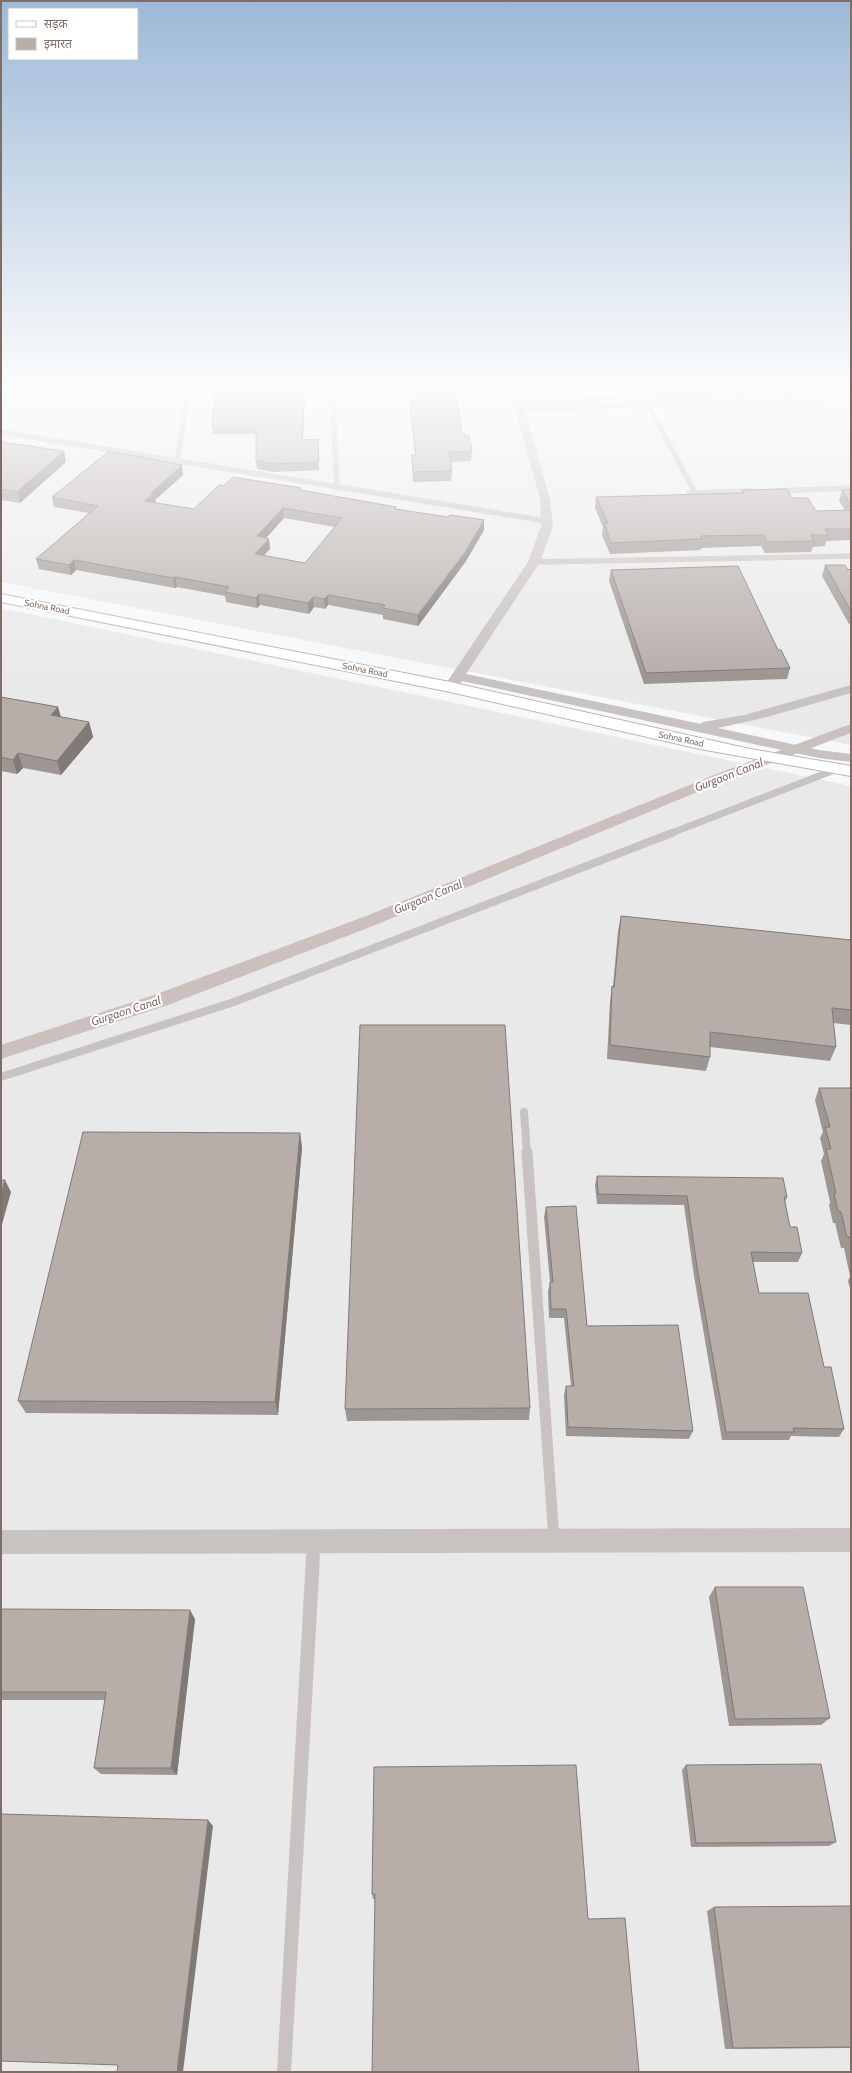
<svg xmlns="http://www.w3.org/2000/svg" width="852" height="2073" font-family="Cabin,'Noto Sans Devanagari',sans-serif">
	<style>
		.built { fill: #eae9ea }
		.lines { fill: none; stroke-linecap: round; stroke-linejoin: round }
		.canal { fill: #ccc0be; fill-rule: evenodd }
		.secondary-casing { stroke: #bdb6b3; stroke-width: 2 }
		.service-far4 { stroke: #c8c3c0; stroke-width: 5.5 }
		.service-far3 { stroke: #c8c3c0; stroke-width: 7 }
		.service-far2 { stroke: #c8c3c0; stroke-width: 8 }
		.service-far1 { stroke: #c8c3c0; stroke-width: 11 }
		.service { stroke: #c8c3c0; stroke-width: 14 }
		.minor { fill: #c8c3c0; fill-rule: evenodd }
		.secondary { fill: #fff; fill-rule: evenodd }
		.wall { fill: #9d9692; fill-rule: evenodd }
		.shaded-wall { fill: #807a77 }
		.building { fill: #b7aeaa; stroke: #807a77; fill-rule: evenodd }
		.labels { text-anchor: middle; stroke-width: 4; stroke-linejoin: round; paint-order: stroke }
		.far-street-label { font-size: 9px; fill: #806e66; stroke: #fff }
		.water-label { font-size: 12px; font-style: italic; fill: #886f6c; stroke: #fff }
	</style>
	<rect width="100%" height="100%" fill="#f7f8f9"/>
	<path class="built" d="M1,386H851V745L1,582Z
		M1,608L851,786V2072H1Z"/>
	<g class="lines">
		<path class="canal" d="M851,724V733L729,779L378,924L168,1005L1,1059V1045L154,995L366,916L719,773Z"/>
		<g class="secondary-casing">
			<path id="secondary" d="M1,594L450,682L750,749L851,766V776L700,749L450,692L1,602Z"/>
		</g>
		<path class="service-far4" d="M332,386L337,488
			M622,397L631,400H643L776,396L796,393L802,390L800,386
			M517,401L618,398L626,393L623,386
			M649,406L695,493
			M520,409L851,400
			M1,432L547,521
			M177,461L189,386
			M776,491L851,488
			M689,493L753,491
			M534,562L851,556"/>
		<path class="service-far3" d="M669,834L837,769"/>
		<path class="service-far2" d="M1,1077L234,1002L672,833
			M524,1112L527,1153"/>
		<path class="service-far1" d="M527,1152L554,1540
			M313,1558L314,1542"/>
		<path class="service" d="M284,2072L313,1557"/>
		<path class="minor" d="M509,386H518L550,499L553,526L540,562L466,674L701,724L703,722L744,715L851,685V693L767,717L718,728L819,750L851,754V762L819,758L462,681L457,688H447L445,685L528,562L541,526L540,499Z
			M851,1528V1552L1,1554V1530Z"/>
		<use href="#secondary" class="secondary"/>
	</g>
	<path class="wall" d="M216,386H305V393L303,440L318,439L319,470L274,472L257,469L256,461V434H213L212,426Z
		M415,386L462,435L472,451L471,461L450,462L452,471L451,481L413,482L412,455H415L410,410V401H416Z
		M652,386H746L745,393L656,395Z
		M1,442L66,462L20,503L1,500Z
		M183,475L155,500L156,503L194,509L223,486L301,490L396,509L484,530L466,561L418,626L383,619V615L328,605L325,609L314,607L309,614L260,605L257,608L226,602L225,596L177,587L175,588L76,570L71,575L39,569L36,559L89,513L54,507L52,497ZM284,518L335,527L305,563L264,555L270,549L269,539L266,538Z
		M742,490L792,498L816,511L845,510L839,501L842,490H851V540L826,541L825,546L813,547L811,552L765,553L761,546L701,548L700,550L610,554L602,535L603,527L595,508L596,497L742,493Z
		M825,565L848,570L851,569V623L849,624L822,576Z
		M611,570L778,650L790,668L787,679L644,684L609,581Z
		M1,697L58,707L61,717L89,722L93,737L61,775L23,768L17,774L1,771Z
		M621,916L851,940V1025L833,1023L836,1047L830,1061L710,1047V1057L706,1071L607,1059L610,1001L612,986H613L618,931Z
		M819,1088H851V1292L848,1281L850,1276L844,1248H841L835,1223H833L829,1205L830,1202L821,1161L824,1154L820,1138L823,1132L815,1100Z
		M300,1133L302,1148L278,1415L26,1413L18,1401Z
		M597,1176L787,1197L785,1202L790,1227L802,1253L798,1262H753L759,1293L824,1367L844,1429L839,1437L791,1436L789,1440H722L694,1276L684,1205L597,1204L595,1185Z
		M546,1207L587,1326L693,1431L689,1439L566,1436L564,1395L566,1386H571L564,1318H549L548,1292L550,1282L544,1217Z
		M530,1408L529,1420L347,1421L345,1409Z
		M715,1587L830,1718L821,1725L729,1726L709,1597Z
		M1,1609L195,1619L177,1775L101,1774L94,1768L105,1700H1Z
		M686,1765L836,1842L829,1846L691,1847L682,1770Z
		M374,1767L588,1919L639,2072L375,1899H373L372,1894Z
		M851,1906V2048L725,2049L707,1911L714,1907Z"/>
	<path class="shaded-wall" d="M305,386V393L302,448V440Z
		M64,451L66,462L20,503L17,492Z
		M182,465L183,475L155,500L156,503L145,501L151,493Z
		M283,508L284,518L258,547L257,536Z
		M484,520V530L466,561L418,626V615Z
		M269,539L270,549L256,564L255,554Z
		M74,560L76,570L71,575L69,565Z
		M175,577L177,587L175,588L173,578Z
		M259,594L260,605L257,608L256,598Z
		M328,595V605L325,609L324,599Z
		M313,597L314,607L309,614L308,603Z
		M58,707L62,722L51,715Z
		M89,722L93,737L61,775L57,761Z
		M18,753L23,768L17,774L13,760Z
		M300,1133L302,1148L278,1415L275,1402Z
		M5,1180L11,1192L1,1228V1194Z
		M190,1610L195,1619L177,1775L171,1768Z
		M208,1820L213,1826L183,2072H177Z"/>
	<path class="building" d="M216,386H305L302,440L318,439L319,462L273,464L256,461V426H212Z
		M416,386H455L462,435H469L472,451L449,452L452,471L413,472L412,455H416L410,401H416L417,399Z
		M1,442L64,451L17,492L1,489Z
		M109,451L182,465L151,493H154L145,501L194,509L219,485L223,486L233,477L301,488L300,490L396,507L395,509L448,517L450,515L484,520L466,551L418,615L383,608L385,605L328,595L324,599L313,597L308,603L259,594L256,598L225,592L229,587L175,577L173,578L74,560L69,565L36,559L98,506L52,497ZM283,508L342,518L305,563L255,554L269,539L257,536Z
		M787,489L792,498H808L816,511L851,510V529H825L828,535H811L814,541L767,542L764,535L701,536L702,539L611,543L604,523H608L596,497L744,493L742,490Z
		M842,490H851V505Z
		M825,565H845L848,570L851,569V611Z
		M738,566L778,650H781L790,668L646,673L611,570Z
		M1,697L58,707L51,715L89,722L57,761L18,753L13,760L1,757Z
		M621,916L851,940V1010L832,1008L836,1047L710,1032V1057L610,1045L612,986L614,987Z
		M360,1025H505L530,1408L345,1409Z
		M819,1088H851V1243L850,1237H847L841,1212L838,1211L834,1193H836L826,1149H831L825,1127H830Z
		M83,1132L300,1133L275,1402L18,1401Z
		M597,1176L783,1178L787,1197H784L790,1227H797L802,1253L751,1252L759,1293H808L824,1367H831L844,1429L793,1428L794,1432H726L697,1267L687,1196L598,1194Z
		M1,1180H5L1,1194Z
		M576,1206L587,1326L678,1325L693,1431L568,1427L566,1386H574L566,1309H551L550,1282H553L546,1207Z
		M715,1587H803L830,1718L735,1719Z
		M1,1609L190,1610L171,1768H94L106,1692H1Z
		M821,1764L836,1842L696,1843L686,1765Z
		M576,1765L588,1919L625,1918L639,2072H372L375,1894H372L374,1767Z
		M1,1814L208,1820L177,2072H117L118,2065L1,2061Z
		M851,1906V2047L733,2048L714,1907Z"/>
	<linearGradient id="sky" x2="0" y2="1"><stop stop-color="#9db9d7"/><stop offset="0.57" stop-color="#fbfcfc"/><stop offset="1" stop-color="#fbfcfc" stop-opacity="0"/></linearGradient>
	<rect width="852" height="676" fill="url(#sky)"/>
	<g class="labels">
		<g class="far-street-label">
			<text transform="translate(47 607) rotate(11)" y="3">Sohna Road</text>
			<text transform="translate(365 670) rotate(11)" y="3">Sohna Road</text>
			<text transform="translate(681 739) rotate(12)" y="3">Sohna Road</text>
		</g>
		<g class="water-label">
			<text transform="translate(729 775) rotate(-21)" y="4">Gurgaon Canal</text>
			<text transform="translate(428 897) rotate(-22)" y="4">Gurgaon Canal</text>
			<text transform="translate(126 1011) rotate(-18)" y="4">Gurgaon Canal</text>
		</g>
	</g>
	<rect width="852" height="2073" fill="none" stroke="#806e66" stroke-width="4"/>
	<rect x="8" y="8" width="130" height="52" fill="#ffffff" stroke="#ccc5c2"/>
	<rect x="16" y="21" width="20" height="6" fill="#ffffff" stroke="#ccc5c2"/>
	<text x="44" y="28" font-size="12" fill="#806e66">सड़क</text>
	<rect x="16" y="38" width="20" height="12" fill="#b7aeaa" stroke="#ccc5c2"/>
	<text x="44" y="48" font-size="12" fill="#806e66">इमारत</text>
</svg>
